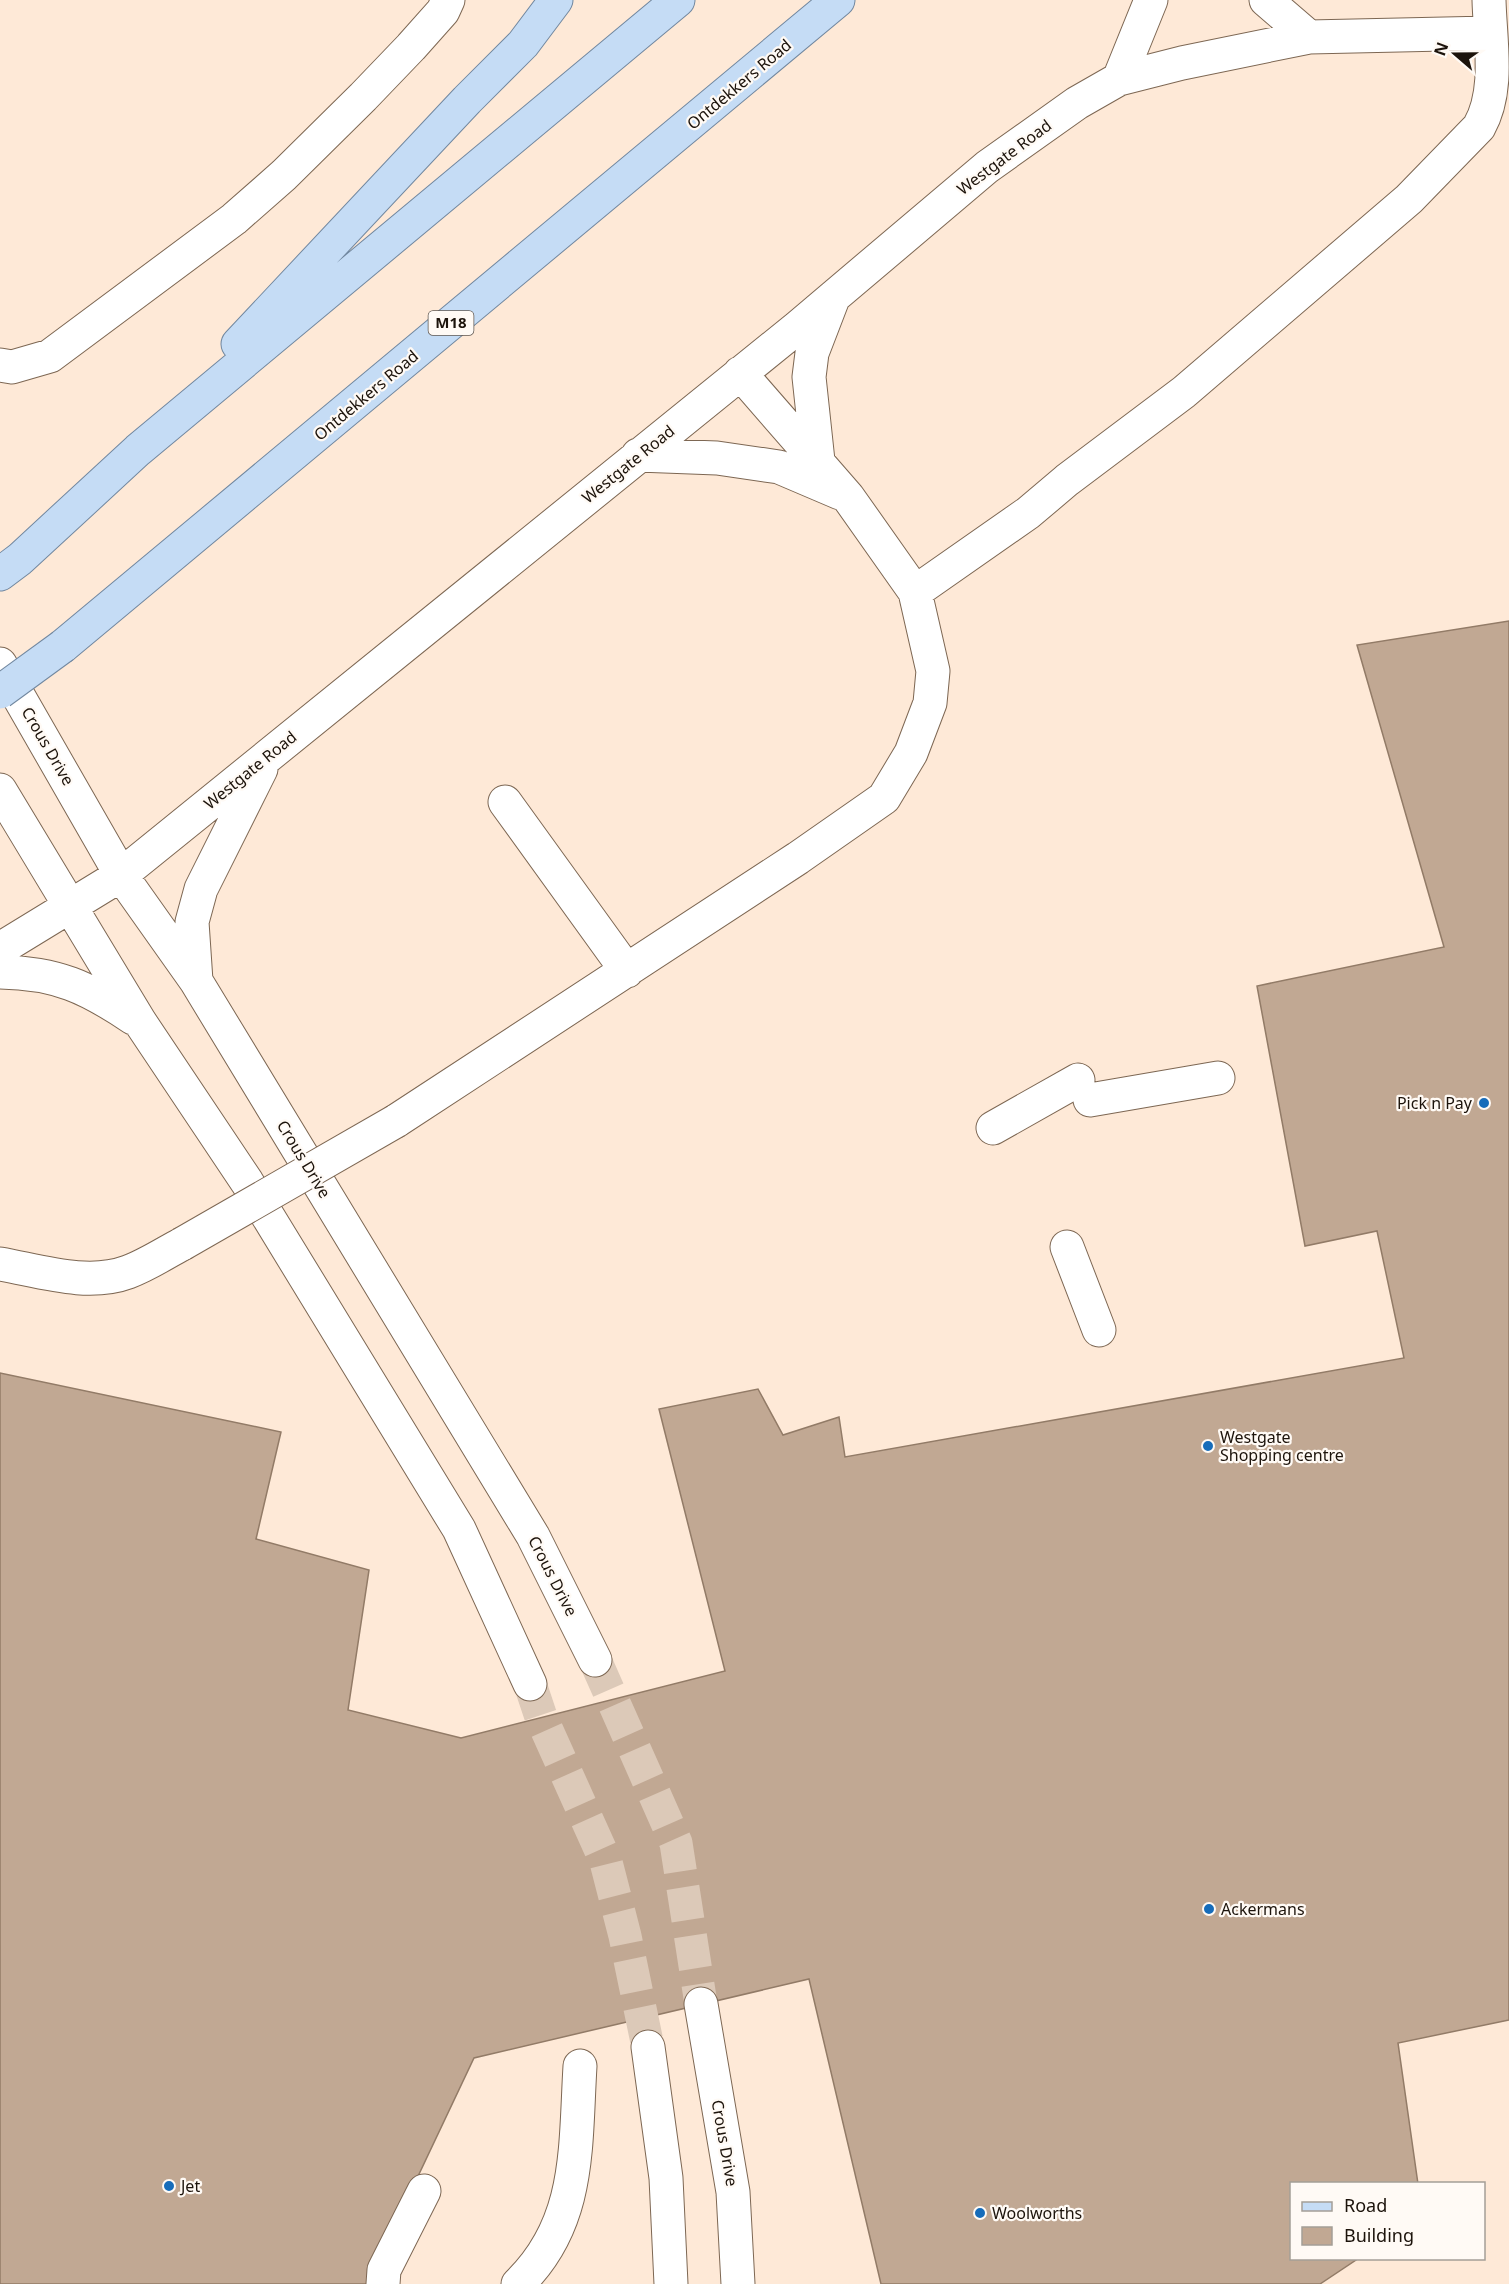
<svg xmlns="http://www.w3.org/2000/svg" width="1509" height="2284" font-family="'Noto Sans',sans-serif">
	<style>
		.building { fill: #c1a893; stroke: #927b67; stroke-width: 1.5 }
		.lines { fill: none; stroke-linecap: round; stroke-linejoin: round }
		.minor-tunnel { stroke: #dcc9b8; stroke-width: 33; stroke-dasharray: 33 16; stroke-linecap: butt }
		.minor-casing { stroke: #7d6753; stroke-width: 35 }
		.major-casing { stroke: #71879f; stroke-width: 35 }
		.minor { stroke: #fff; stroke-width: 33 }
		.major { stroke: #c5dcf5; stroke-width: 33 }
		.minor-bridge-casing { stroke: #7d6753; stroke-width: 35; stroke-linecap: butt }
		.major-bridge-casing { stroke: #71879f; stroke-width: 35; stroke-linecap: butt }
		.minor-bridge { stroke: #fff; stroke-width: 33 }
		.major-bridge { stroke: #c5dcf5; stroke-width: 33 }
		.poi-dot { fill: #166cba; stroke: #fffaf5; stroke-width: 2 }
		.labels { text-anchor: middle; stroke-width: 4.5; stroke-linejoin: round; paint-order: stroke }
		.shield { fill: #fffaf5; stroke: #605851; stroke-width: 1.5 }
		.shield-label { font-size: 15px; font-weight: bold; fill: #1c130b }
		.street-label { font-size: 16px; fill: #1c130b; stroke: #fffaf5 }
		.poi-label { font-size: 16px; fill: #1c130b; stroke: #fffaf5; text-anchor: start }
	</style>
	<rect width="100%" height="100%" fill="#fee9d7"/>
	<path class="building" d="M1509,621V2020L1398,2043L1418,2184H1292V2258H1359L1320,2284H881L809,1979L474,2058L367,2284H0V1373L281,1432L256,1539L369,1570L348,1710L461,1738L725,1671L659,1409L758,1389L783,1435L839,1417L845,1457L1404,1358L1377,1231L1305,1246L1257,986L1444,947L1357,645Z"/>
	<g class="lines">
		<path class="minor-tunnel" d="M595,1660L676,1843L701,2004
			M530,1684L541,1717L606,1862L625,1936L648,2047"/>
		<g class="minor-casing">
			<path id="minor" d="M1266,0L1309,37
				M1119,79L1151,0
				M0,365L12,367L50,356L234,219L284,175L363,97L411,47L443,11L448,0
				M740,373L848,497L915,592L1028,513L1067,480L1184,392L1409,199L1479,127C1500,90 1490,41 1489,0
				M638,455L717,458L779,467L840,493
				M818,461L809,377L812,353L832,301
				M0,664L121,875L196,981L533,1536L595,1660
				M0,790L140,1022L247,1182L459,1529L530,1684
				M505,802L627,971
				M0,949L121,875L798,327L987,167L1077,103L1119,79L1182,63L1309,37L1490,33
				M0,972C57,973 87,987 133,1018
				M196,981L192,922L201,889L261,769
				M1090,1100L1218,1078
				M396,1121L798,858L884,798L911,753L930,703L933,671L915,592
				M993,1128L1078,1080
				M1067,1247L1099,1330
				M0,1264C40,1271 88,1287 128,1272C147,1265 165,1253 182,1244
				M701,2004L733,2192L738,2284
				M648,2047L666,2178L671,2284
				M383,2284L384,2270L424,2191
				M518,2284C581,2223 575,2148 580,2066"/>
		</g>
		<g class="major-casing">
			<path id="major" d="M238,344L467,100L523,44L556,0
				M0,574L20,559L138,450L678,0
				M63,646L838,0"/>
		</g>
		<use href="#minor" class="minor"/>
		<use href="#major" class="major"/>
		<g class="minor-bridge-casing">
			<path id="minor-bridge" d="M182,1244L396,1121"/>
		</g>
		<g class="major-bridge-casing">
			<path id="major-bridge" d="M0,692L63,646"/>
		</g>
		<use href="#minor-bridge" class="minor-bridge"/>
		<use href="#major-bridge" class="major-bridge"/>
	</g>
	<g class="poi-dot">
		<circle cx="1484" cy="1103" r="6"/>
		<circle cx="1208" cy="1446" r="6"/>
		<circle cx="1209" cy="1909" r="6"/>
		<circle cx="169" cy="2186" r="6"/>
		<circle cx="980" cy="2213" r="6"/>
	</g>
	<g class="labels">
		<rect class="shield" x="428.5" y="311" width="45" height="24" rx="4.5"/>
		<g class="shield-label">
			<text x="451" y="328">M18</text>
		</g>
		<g class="street-label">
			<text transform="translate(739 84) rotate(-40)" y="6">Ontdekkers Road</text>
			<text transform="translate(1004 157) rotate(-37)" y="6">Westgate Road</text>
			<text transform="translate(366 395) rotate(-40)" y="6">Ontdekkers Road</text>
			<text transform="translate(628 464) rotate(-39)" y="6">Westgate Road</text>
			<text transform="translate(48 746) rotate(60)" y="6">Crous Drive</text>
			<text transform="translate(250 770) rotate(-39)" y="6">Westgate Road</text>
			<text transform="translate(304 1159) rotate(59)" y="6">Crous Drive</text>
			<text transform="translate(553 1576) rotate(63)" y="6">Crous Drive</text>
			<text transform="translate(725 2143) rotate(80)" y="6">Crous Drive</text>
		</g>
		<g class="poi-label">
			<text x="1472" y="1109" text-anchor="end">Pick n Pay</text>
			<text x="1220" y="1443">Westgate<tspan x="1220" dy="18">Shopping centre</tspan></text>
			<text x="1221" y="1915">Ackermans</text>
			<text x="181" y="2192">Jet</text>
			<text x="992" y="2219">Woolworths</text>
		</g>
	</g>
	<rect x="1290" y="2182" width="195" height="78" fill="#fffaf5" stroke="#a49e97" stroke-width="1.5"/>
	<rect x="1302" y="2202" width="30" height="9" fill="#c5dcf5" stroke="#a49e97" stroke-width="1.5"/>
	<text x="1344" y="2212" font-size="18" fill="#1c130b">Road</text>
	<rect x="1302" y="2227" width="30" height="18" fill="#c1a893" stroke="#a49e97" stroke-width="1.5"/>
	<text x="1344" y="2242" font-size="18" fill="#1c130b">Building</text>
	<g transform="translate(1455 54) rotate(290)" stroke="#fffaf5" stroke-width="4.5" paint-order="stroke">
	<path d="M0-4.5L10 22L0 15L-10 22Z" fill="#1c130b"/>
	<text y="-9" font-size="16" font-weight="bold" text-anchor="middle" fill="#1c130b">N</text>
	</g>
</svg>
